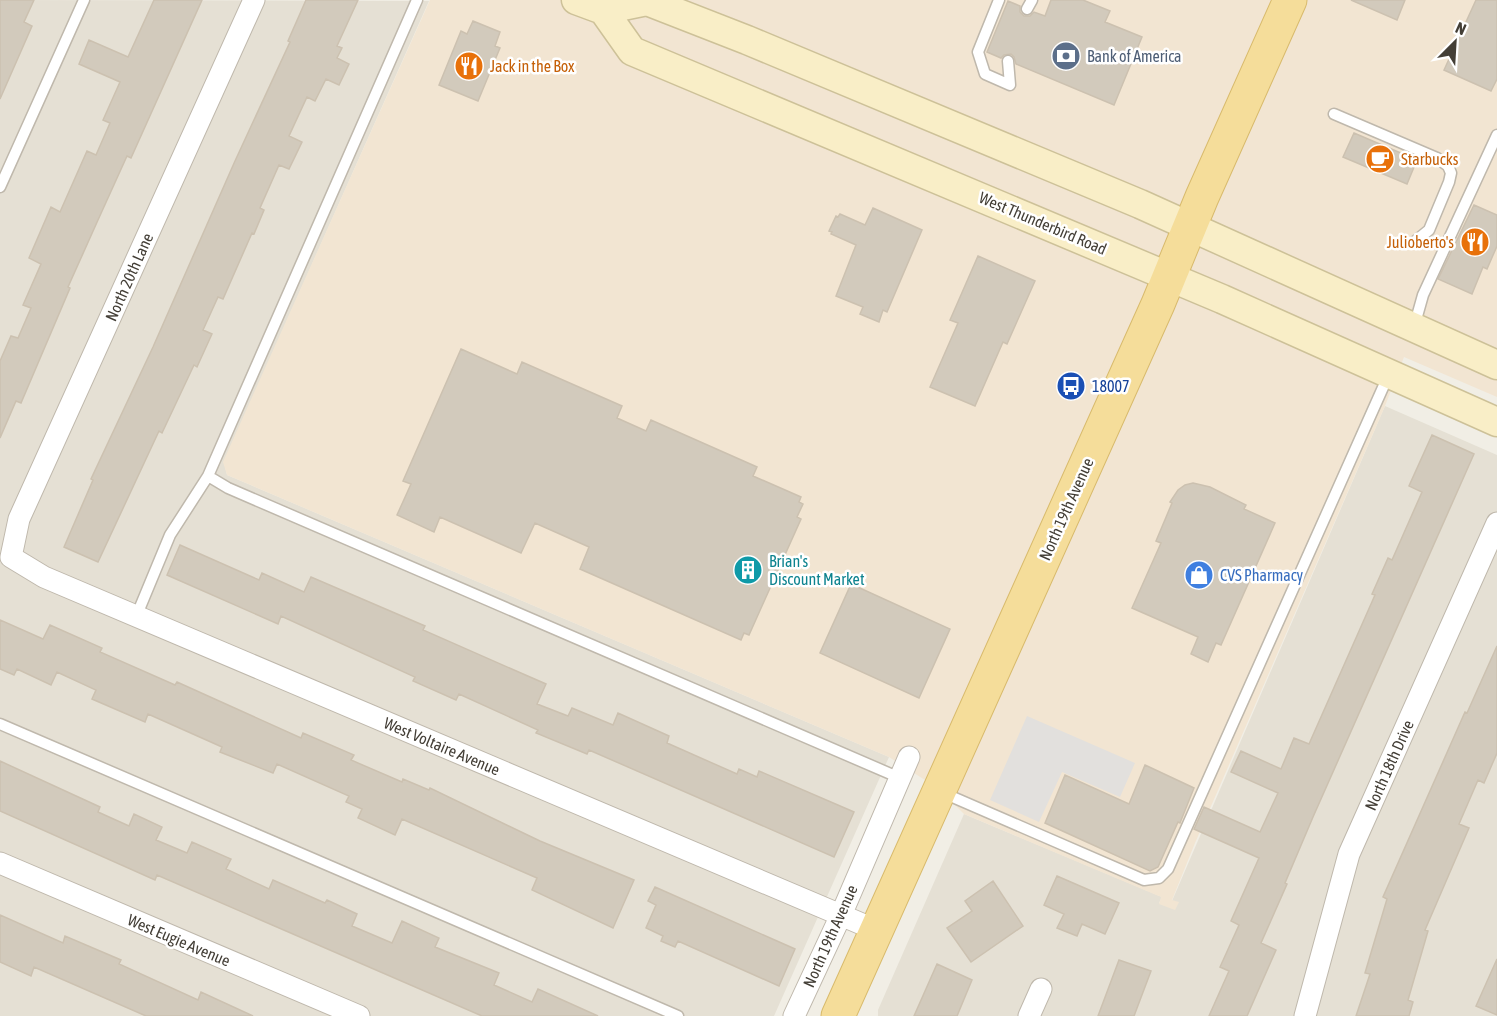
<svg xmlns="http://www.w3.org/2000/svg" width="1497" height="1016" font-family="'Asap Condensed',sans-serif">
	<style>
		.residential { fill: #e5e0d4 }
		.commercial { fill: #f2e5d2 }
		.parking { fill: #e2e0dd }
		.building { fill: #d2cabc; stroke: #ccc1b0; stroke-width: 1.5 }
		.lines { fill: none; stroke-linecap: round; stroke-linejoin: round }
		.service-casing { stroke: #bfb8ac; stroke-width: 13 }
		.minor-casing { stroke: #bfb8ac; stroke-width: 23 }
		.secondary-casing { stroke: #cdc198; stroke-width: 31 }
		.primary-casing { stroke: #d8ba6c; stroke-width: 35 }
		.service { stroke: #fff; stroke-width: 10 }
		.minor { stroke: #fff; stroke-width: 21 }
		.secondary { stroke: #f9eec7; stroke-width: 28 }
		.primary { stroke: #f5dd9a; stroke-width: 33 }
		.labels { text-anchor: middle; stroke-width: 5; stroke-linejoin: round; paint-order: stroke }
		.service-label { font-size: 16px; fill: #4e5e75; stroke: #fff; text-anchor: start }
		.food-label { font-size: 16px; fill: #c56008; stroke: #fff; text-anchor: start }
		.street-label { font-size: 16px; fill: #433e36; stroke: #fff }
		.transit-label { font-size: 16px; fill: #164399; stroke: #fff; text-anchor: start }
		.culture-label { font-size: 16px; fill: #0d838f; stroke: #fff; text-anchor: start }
		.shop-label { font-size: 16px; fill: #366cbe; stroke: #fff; text-anchor: start }
	</style>
	<rect width="100%" height="100%" fill="#f1eee5"/>
	<path class="residential" d="M0,0L429,1L224,462L227,475L889,757L774,1016H0Z
		M1385,406L1497,455V1016H878V1010L964,814L1162,897L1159,903L1172,901Z"/>
	<path class="commercial" d="M430,0H1497V397L1404,357L1385,406L1195,843L1172,900L1179,902L1175,910L1159,904L1161,897L964,814L939,789L889,757L227,475L223,462Z"/>
	<path class="parking" d="M1027,716L1135,763L1120,797L1062,772L1039,822L990,800Z"/>
	<path class="building" d="M0,0H34L24,22L32,26L0,99Z
		M154,0H202L131,158L127,156L98,220L68,287L70,288L21,403L16,401L0,438V361L11,336L18,338L31,308L23,305L41,264L29,258L51,207L60,212L87,151L96,155L110,123L103,120L120,82L79,64L89,40L128,57Z
		M306,0H358L337,46L342,48L337,58L349,64L339,85L326,79L315,101L307,97L289,136L302,142L289,169L279,165L260,208L264,210L254,234L252,233L223,299L218,297L203,330L212,334L197,367L194,365L162,433L159,431L98,562L64,547L93,480L91,479L153,347L235,161L290,42L288,41Z
		M1051,0H1083L1110,11L1105,22L1142,37L1114,105L1016,64L1014,57L1011,54L1004,55L1001,58L987,52L1008,1L1020,6V12L1024,16H1030L1034,12L1045,16Z
		M1351,0H1405L1397,20Z
		M1476,0H1497V79L1491,91L1444,70Z
		M473,21L500,32L495,46L500,48L478,101L439,85L461,31L467,34Z
		M1354,133L1417,160L1407,184L1343,157Z
		M1474,205L1497,215V246L1487,269L1483,267L1472,294L1438,279Z
		M873,208L922,230L887,312L883,310L879,322L860,314L863,307L836,296L856,245L831,234L832,232L829,231L836,216L838,217L840,214L865,225Z
		M978,256L1035,281L1007,344L1003,342L975,406L930,387L958,323L950,320Z
		M461,349L517,374L522,362L622,406L617,418L646,431L651,420L757,467L753,476L801,497L799,502L803,504L797,517L801,519L749,635L744,633L741,640L580,569L589,547L535,523L521,553L440,517L434,532L397,515L411,484L403,481Z
		M1432,435L1474,454L1313,817L1285,883L1287,884L1261,943L1276,950L1247,1016H1209L1229,971L1220,967L1239,925L1231,921L1259,858L1194,829L1204,807L1260,832L1278,793L1231,772L1241,751L1281,769L1294,738L1309,744L1375,595L1372,594L1388,558L1392,560L1422,492L1409,486Z
		M1193,483L1210,487L1246,505L1244,509L1275,523L1221,645L1216,643L1208,662L1191,654L1198,637L1132,608L1161,543L1156,541L1172,503L1170,502L1178,490L1185,485Z
		M180,545L259,580L262,573L304,592L311,577L425,626L423,630L546,684L537,704L568,716L572,708L613,725L618,713L669,736L667,743L737,774L739,769L757,777L759,771L854,812L834,857L589,750L587,754L536,733L538,730L459,694L456,700L413,681L415,677L281,616L278,624L167,575Z
		M851,584L950,629L919,698L820,653Z
		M0,620L43,639L50,625L102,648L100,652L175,685L177,682L301,738L303,733L354,755L351,760L402,782L403,779L429,790L430,788L540,841L634,880L613,928L532,890L537,878L402,819L395,835L358,818L362,809L346,802L349,796L277,764L273,773L220,752L222,747L148,714L145,722L92,699L96,690L57,672L51,685L17,669L14,675L0,669Z
		M1497,646V753L1484,783L1478,780L1459,824L1469,828L1425,930L1428,931L1408,1000L1413,1002L1409,1016H1356L1370,974L1365,973L1387,899L1383,897L1465,712L1467,713Z
		M0,761L100,807L98,812L129,826L134,814L162,827L156,840L187,853L192,842L231,859L226,869L269,889L273,880L325,903L327,900L357,914L352,926L392,943L402,921L439,938L435,947L499,973L494,985L532,1002L538,989L598,1016H482L157,875L155,880L0,811Z
		M1145,765L1194,788L1180,823L1178,822L1158,867L1150,871L1045,823L1065,775L1129,804Z
		M1057,876L1119,903L1105,934L1082,924L1077,936L1057,928L1064,914L1044,905Z
		M993,881L1023,926L971,962L947,928L972,911L965,901Z
		M655,887L795,949L779,986L678,941L675,947L661,941L663,936L646,928L656,905L648,901Z
		M0,915L63,943L65,936L121,960L119,964L198,1000L201,992L253,1016H146L34,967L31,976L0,962Z
		M1497,959V1015L1476,1006Z
		M1119,960L1151,971L1134,1016H1098Z
		M937,964L972,980L957,1016H914Z"/>
	<g class="lines">
		<g class="service-casing">
			<path id="service" d="M999,0L978,52L985,74L1010,85L1008,61
				M1027,9L1032,0
				M1334,114L1437,158L1448,166L1451,173L1449,182L1429,230L1413,243
				M0,187L84,0
				M1414,327L1423,295L1497,135
				M208,476L228,488L900,778
				M136,617L170,535L208,476L417,0
				M0,724L678,1016
				M941,792L1144,880L1159,878L1168,869L1389,374"/>
		</g>
		<g class="minor-casing">
			<path id="minor" d="M254,0L19,519L11,557L44,577L876,930
				M0,863L359,1016
				M794,1016L841,915L909,757
				M1029,1016L1041,989
				M1305,1016L1349,854L1497,523"/>
		</g>
		<g class="secondary-casing">
			<path id="secondary" d="M576,0L603,10L632,51L1222,299L1497,422
				M603,10L647,1L747,40L1140,204L1497,365"/>
		</g>
		<g class="primary-casing">
			<path id="primary" d="M838,1016L1158,304L1202,197L1290,0"/>
		</g>
		<use href="#service" class="service"/>
		<use href="#minor" class="minor"/>
		<use href="#secondary" class="secondary"/>
		<use href="#primary" class="primary"/>
	</g>
	<defs>
		<g id="bank-disc" transform="scale(1.5)"><circle r="9.5" fill="#5c6f8a" stroke="#fff"/><path d="M-6-4H6V4H-6ZM0-2.3a2.3 2.3 0 1 0 0 4.6a2.3 2.3 0 1 0 0-4.6Z" fill="#fff"/></g>
		<g id="restaurant-disc" transform="scale(1.5)"><circle r="9.5" fill="#e8710a" stroke="#fff"/><path d="M-5-6h1v4h1v-4h1v4h1v-4h1v5L-1.5 .5V6h-2V.5L-5-1ZM5-6V6H3V1.5H1.5Q1.5-4 5-6Z" fill="#fff"/></g>
		<g id="cafe-disc" transform="scale(1.5)"><circle r="9.5" fill="#e8710a" stroke="#fff"/><path d="M-5.5-4.5H6V0H3Q3 3.5 0 3.5H-2.5Q-5.5 3.5-5.5 0ZM3-3.2v2h1.7v-2ZM-6 4.5H4V6H-6Z" fill="#fff"/></g>
		<g id="bus-disc" transform="scale(1.5)"><circle r="9.5" fill="#1a4fb4" stroke="#fff"/><path d="M-5-6H5V4H4V6H2V4H-2V6H-4V4H-5ZM-3.5-4V0h7V-4ZM-3.5 1.2v1.5H-2V1.2ZM2 1.2v1.5H3.5V1.2Z" fill="#fff"/></g>
		<g id="building-disc" transform="scale(1.5)"><circle r="9.5" fill="#0f9aa8" stroke="#fff"/><path d="M-4-6H4V6H1V3H-1V6H-4ZM-2.5-4.3h1.7v1.8h-1.7ZM.8-4.3h1.7v1.8H.8ZM-2.5-1h1.7V.8h-1.7ZM.8-1h1.7V.8H.8Z" fill="#fff"/></g>
		<g id="shop-disc" transform="scale(1.5)"><circle r="9.5" fill="#3f7fe0" stroke="#fff"/><path d="M-5-2.5h2.3a2.7 3.5 0 0 1 5.4 0H5L5.5 6h-11ZM-1.5-2.5h3a1.5 2.3 0 0 0-3 0Z" fill="#fff"/></g>
	</defs>
	<g fill-rule="evenodd">
		<use href="#bank-disc" x="1066" y="56"/>
		<use href="#restaurant-disc" x="469" y="66"/>
		<use href="#cafe-disc" x="1380" y="159"/>
		<use href="#restaurant-disc" x="1475" y="242"/>
		<use href="#bus-disc" x="1071" y="386"/>
		<use href="#building-disc" x="748" y="570"/>
		<use href="#shop-disc" x="1199" y="575"/>
	</g>
	<g class="labels">
		<g class="service-label">
			<text x="1087" y="62">Bank of America</text>
		</g>
		<g class="food-label">
			<text x="490" y="72">Jack in the Box</text>
			<text x="1401" y="165">Starbucks</text>
			<text x="1454" y="248" text-anchor="end">Julioberto's</text>
		</g>
		<g class="street-label">
			<text transform="translate(1043 223) rotate(23)" y="6">West Thunderbird Road</text>
			<text transform="translate(129 277) rotate(-66)" y="6">North 20th Lane</text>
			<text transform="translate(1066 509) rotate(-66)" y="6">North 19th Avenue</text>
			<text transform="translate(442 746) rotate(23)" y="6">West Voltaire Avenue</text>
			<text transform="translate(1389 765) rotate(-66)" y="6">North 18th Drive</text>
			<text transform="translate(830 936) rotate(-66)" y="6">North 19th Avenue</text>
			<text transform="translate(179 940) rotate(23)" y="6">West Eugie Avenue</text>
		</g>
		<g class="transit-label">
			<text x="1092" y="392">18007</text>
		</g>
		<g class="culture-label">
			<text x="769" y="567">Brian's<tspan x="769" dy="18">Discount Market</tspan></text>
		</g>
		<g class="shop-label">
			<text x="1220" y="581">CVS Pharmacy</text>
		</g>
	</g>
	<g transform="translate(1455 42) rotate(24)" stroke="#ffffff" stroke-width="4.5" paint-order="stroke">
	<path d="M0-4.5L10 22L0 15L-10 22Z" fill="#433e36"/>
	<text y="-9" font-size="16" font-weight="bold" text-anchor="middle" fill="#433e36">N</text>
	</g>
</svg>
